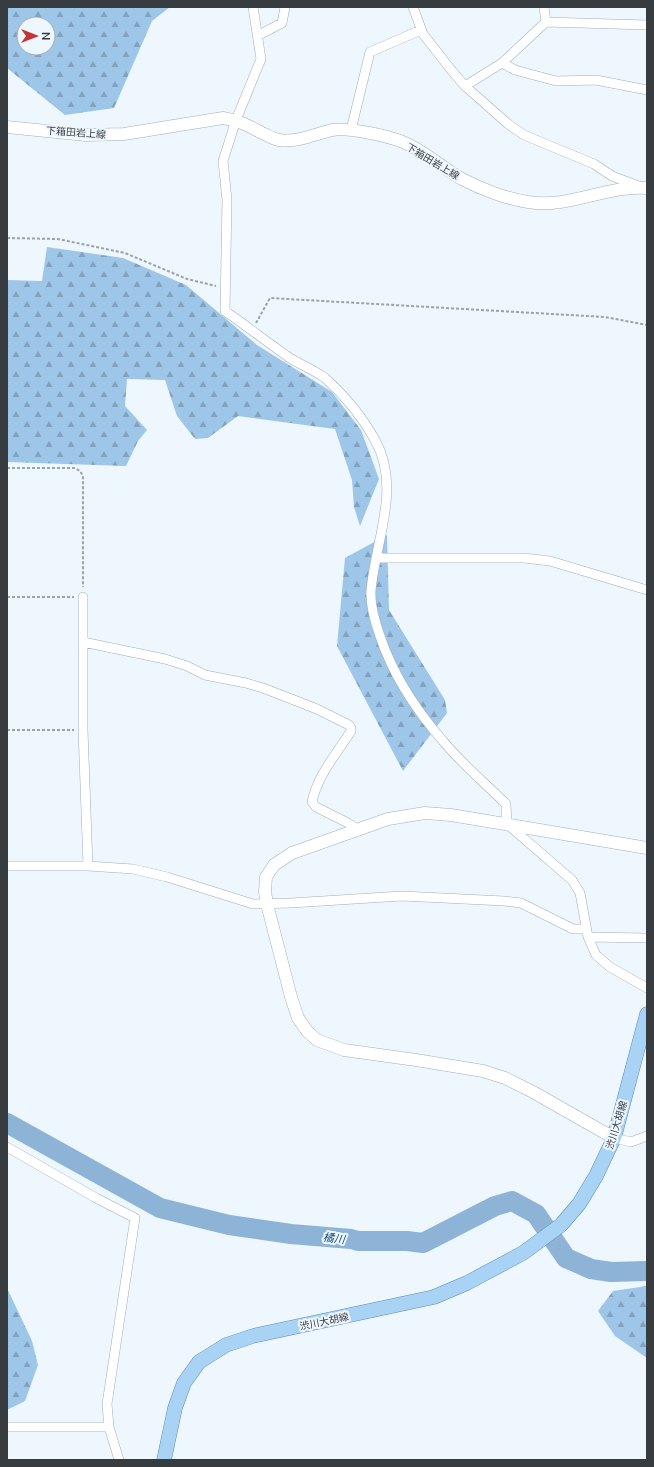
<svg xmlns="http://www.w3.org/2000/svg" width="654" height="1467" font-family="'Nunito Sans','Noto Sans JP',sans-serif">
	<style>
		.forest { fill: url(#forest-firs); fill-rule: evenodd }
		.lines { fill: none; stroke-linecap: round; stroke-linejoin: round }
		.river { stroke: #8db4d6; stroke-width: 20 }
		.street-casing { stroke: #a1afbb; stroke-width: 10 }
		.secondary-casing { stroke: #a1afbb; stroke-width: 13 }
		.primary-casing { stroke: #5c8bb1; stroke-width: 15 }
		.path { stroke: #9ba2a9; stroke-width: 2; stroke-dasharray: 3 2; stroke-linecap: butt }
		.street { stroke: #fff; stroke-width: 9 }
		.secondary { stroke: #fff; stroke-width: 12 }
		.primary { stroke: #a9d3f5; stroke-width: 14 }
		.labels { text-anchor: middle; stroke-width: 4; stroke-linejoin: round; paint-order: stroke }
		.street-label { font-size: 10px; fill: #373c41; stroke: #eef6fe }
		.water-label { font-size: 11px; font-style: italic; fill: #0e4f79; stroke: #eef6fe }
	</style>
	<defs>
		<pattern id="forest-firs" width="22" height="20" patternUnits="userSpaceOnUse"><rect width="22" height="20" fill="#9ec6e8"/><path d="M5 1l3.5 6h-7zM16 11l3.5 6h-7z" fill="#82a2be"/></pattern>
	</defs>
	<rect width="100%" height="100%" fill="#eef6fe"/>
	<path class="forest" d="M7,7H170L152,21L114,108L65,115L7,68ZM24,24H48V48H24Z
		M47,247L123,258L186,285L257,345L332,392L361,430L379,479L360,526L354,507L352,480L335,429L238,416L208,438L195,439L177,416L165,380L127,379L125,406L147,430L138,441L126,466L7,462V280L42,281Z
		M387,535L389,610L445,700L447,713L403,771L337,646L345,558Z
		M647,1286V1358L615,1336L598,1311L613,1291Z
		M7,1288L32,1341L38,1365L25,1401L7,1410Z"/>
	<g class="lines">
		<path class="river" d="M7,1123L160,1208L229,1225L291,1234L351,1239L358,1241H407L423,1243L495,1206L512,1201L536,1214L566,1258L591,1269L611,1272L647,1271"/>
		<g class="street-casing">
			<path id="street" d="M253,7L261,59L236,120L223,161L227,200L225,311C247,326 268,343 290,358C301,365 314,370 325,378C344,395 363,418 375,440C402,488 375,541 371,591C370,606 375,622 380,636C393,675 416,710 443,741C461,763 486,784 506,804L507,824L572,880L580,893L588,937L596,955L610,967L647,988
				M413,7L423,34L452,71L465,86L508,124L524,135L594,164L612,176L641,187
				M544,7L546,22
				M257,36L282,23L285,7
				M502,63L515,70L556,81L596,80L647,90
				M465,86L502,63L546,22L647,25
				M351,130L370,52L421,30
				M376,558H524L550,561L647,590
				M83,597V730L88,866
				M83,642L165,659L187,666L205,675L246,683L263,688L317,709L349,725L351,728V731C337,753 317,776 312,802L316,807L348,823L358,830
				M7,866H88L133,869L167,877L253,904L291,903L402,896L504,901L521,903L573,929H586
				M588,937L647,938
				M614,1138L631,1142L647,1136
				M7,1147L96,1198L135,1218L107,1404L109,1427L119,1460
				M7,1427H109"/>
		</g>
		<g class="secondary-casing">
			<path id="secondary" d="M7,127L86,135L124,134L223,118C238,120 249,126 262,133C267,135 273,139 279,140C296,143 315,134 332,130C348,127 388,136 403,142C425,151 442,168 462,179C481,189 507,199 528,202C569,209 606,185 647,188
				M614,1138L533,1092L505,1078L483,1071L416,1060L344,1050L317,1040L307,1031L298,1018L291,997L267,904L265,892L266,877L274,865L292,853L388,819L425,813L451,815L647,848"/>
		</g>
		<g class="primary-casing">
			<path id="primary" d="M164,1460L175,1408L184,1383L199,1362L226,1345L253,1336L434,1297L467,1283L523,1253L561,1225L579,1204L596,1176L614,1138L647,1014"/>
		</g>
		<path class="path" d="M7,238L58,239L125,253L187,279L216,286
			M256,323L270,298L605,317L647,325
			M7,468H75L80,471L83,476V587
			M7,597H74
			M7,730H74"/>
		<use href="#street" class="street"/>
		<use href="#secondary" class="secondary"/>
		<use href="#primary" class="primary"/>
	</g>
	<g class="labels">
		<g class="street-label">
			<text transform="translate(76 132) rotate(4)" y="4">下箱田岩上線</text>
			<text transform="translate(433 161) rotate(31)" y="4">下箱田岩上線</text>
			<text transform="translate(616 1125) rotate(-73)" y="4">渋川大胡線</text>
			<text transform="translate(324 1321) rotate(-12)" y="4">渋川大胡線</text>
		</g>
		<g class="water-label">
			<text transform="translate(334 1238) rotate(7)" y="4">橘川</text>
		</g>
	</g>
	<rect width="654" height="1467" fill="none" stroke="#373c41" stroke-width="16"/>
	<g transform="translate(36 36) rotate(90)"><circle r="19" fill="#eef6fe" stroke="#a5acb2"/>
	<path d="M0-3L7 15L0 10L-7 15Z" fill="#c33434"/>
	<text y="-6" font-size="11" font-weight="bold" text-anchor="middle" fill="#373c41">N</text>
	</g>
</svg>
